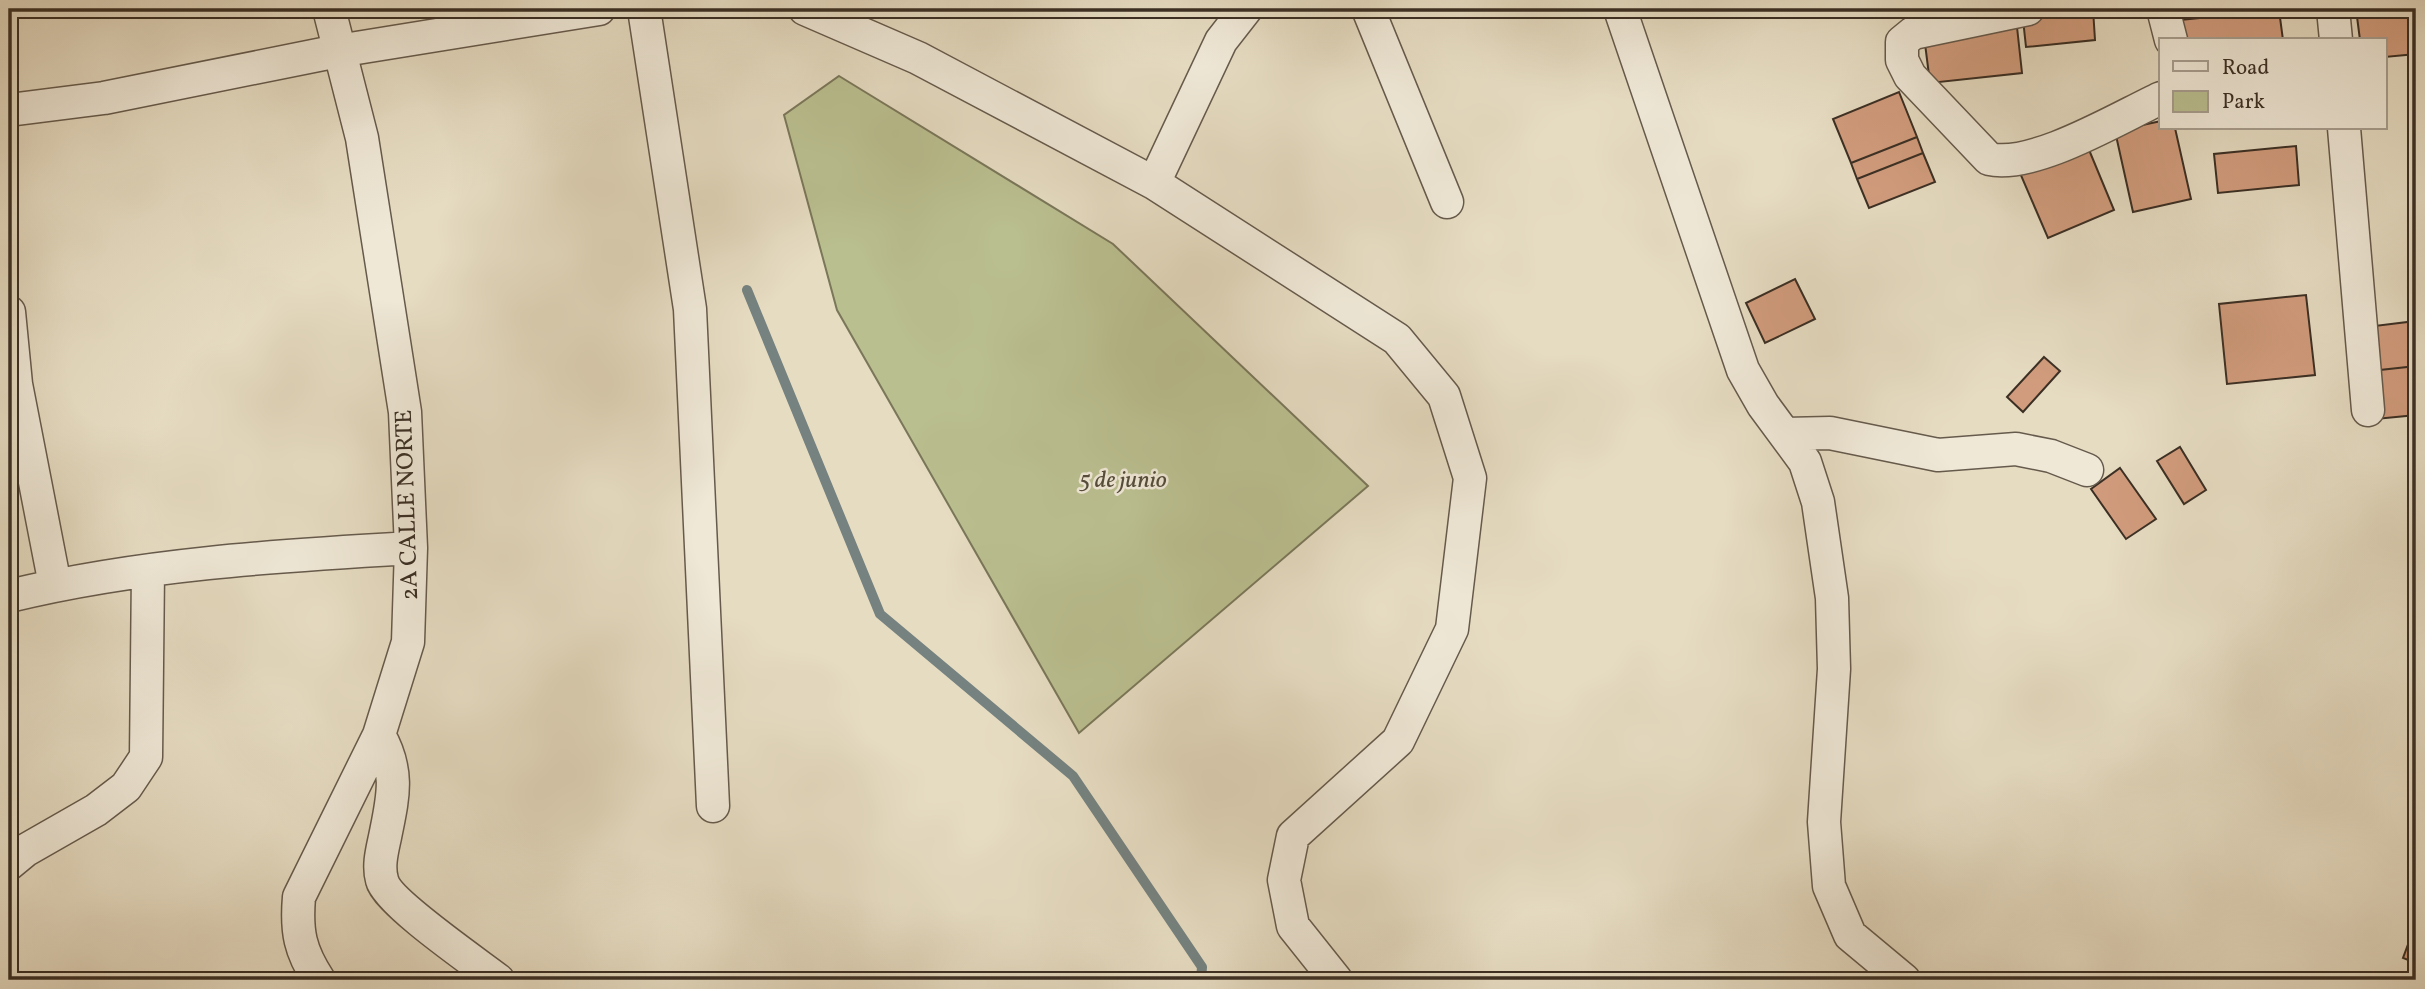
<svg xmlns="http://www.w3.org/2000/svg" width="2425" height="989" font-family="Vollkorn,serif">
	<style>
		.green { fill: #babf90; stroke: #7a775a; stroke-width: 2 }
		.lines { fill: none; stroke-linecap: round; stroke-linejoin: round }
		.stream { stroke: #758280; stroke-width: 10 }
		.building { fill: #d19c7d; stroke: #3b2f24; stroke-width: 2 }
		.minor-casing { stroke: #665a4c; stroke-width: 35 }
		.minor { stroke: #efe8d7; stroke-width: 32 }
		.labels { text-anchor: middle; stroke-width: 5; stroke-linejoin: round; paint-order: stroke }
		.park-label { font-size: 24px; font-style: italic; fill: #544c3a; stroke: #efe8d7 }
		.street-label { font-size: 24px; fill: #3b2f24; stroke: #efe8d7 }
	</style>
	<rect width="100%" height="100%" fill="#e6dcc2"/>
	<filter id="stains"><feTurbulence type="fractalNoise" baseFrequency=".00286" numOctaves="4"/><feColorMatrix values="0 0 0 0 .2 0 0 0 0 .09 0 0 0 0 .02 0 0 0 .5 -.17"/></filter>
	<radialGradient id="worn" r=".72"><stop offset=".6" stop-color="#630" stop-opacity="0"/><stop offset="1" stop-color="#630" stop-opacity=".3"/></radialGradient>
	<path class="green" d="M839,76L1113,244L1368,486L1079,733L837,310L784,115Z"/>
	<g class="lines">
		<path class="stream" d="M747,290L880,614L1073,776L1202,967L1201,980"/>
	</g>
	<path class="building" d="M2093,9L2095,40L2026,47L2022,10Z
		M2356,9H2416V54L2385,57V40H2360Z
		M2279,10L2283,40H2182L2180,20Z
		M2017,27L2022,73L1930,83L1924,36Z
		M2409,77H2416V108H2413Z
		M1899,92L1917,137L1851,163L1833,119Z
		M2161,121V128H2175L2191,199L2133,212L2115,131Z
		M1917,137L1923,153L1857,179L1851,163Z
		M2087,145L2114,210L2048,238L2020,173Z
		M2296,146L2299,185L2218,193L2214,154Z
		M1923,153L1935,182L1869,208L1857,179Z
		M1795,279L1815,319L1765,343L1746,303Z
		M2306,295L2315,375L2227,384L2219,304Z
		M2416,321V366L2371,371L2366,327Z
		M2044,357L2060,371L2023,412L2007,397Z
		M2416,366V415L2376,419L2371,371Z
		M2180,447L2206,490L2184,504L2157,461Z
		M2120,468L2156,519L2126,539L2091,489Z
		M2413,931L2416,933V963L2403,958Z"/>
	<g class="lines">
		<g class="minor-casing">
			<path id="minor" d="M644,9L690,309L713,806
				M805,9L918,58L1154,183L1397,339L1444,396L1470,478L1452,629L1398,741L1293,836L1284,880L1293,926L1336,980
				M1368,9L1447,202
				M1620,9L1743,370L1763,405L1805,462L1818,502L1832,598L1834,669L1824,822L1829,886L1850,935L1904,980
				M2028,9L1913,33L1902,42V60L1910,76L1989,159C2034,169 2118,118 2161,98
				M2163,9L2171,40
				M2333,9L2336,40
				M9,110L104,98L338,51L599,9
				M2344,128L2368,410
				M1154,183L1221,41L1246,9
				M9,312L16,384L55,585
				M1785,434L1830,433L1938,455L2016,449L2051,456L2087,470
				M9,596C140,564 276,556 411,548
				M379,735C400,772 393,797 385,837C382,851 378,866 382,880C387,902 476,963 498,980
				M9,864L26,850L96,810L126,787L146,757L148,571
				M319,980C300,951 296,932 299,897L379,735L408,642L411,548L405,412L362,138L329,9"/>
		</g>
		<use href="#minor" class="minor"/>
	</g>
	<g class="labels">
		<g class="park-label">
			<text x="1123" y="487">5 de junio</text>
		</g>
		<g class="street-label">
			<text transform="translate(406 505) rotate(-92)" y="8">2A CALLE NORTE</text>
		</g>
	</g>
	<rect width="2425" height="989" fill="none" stroke="#e6dcc2" stroke-width="35"/>
	<rect x="10" y="10" width="2404" height="968" fill="none" stroke="#3b2f24" stroke-width="3.5"/>
	<rect x="18" y="18" width="2390" height="954" fill="none" stroke="#3b2f24" stroke-width="2"/>
	<rect x="2159" y="38" width="228" height="91" fill="#efe8d7" stroke="#a79e8f" stroke-width="2"/>
	<rect x="2173" y="61" width="35" height="10" fill="#efe8d7" stroke="#a79e8f" stroke-width="2"/>
	<text x="2222" y="74" font-size="21" fill="#3b2f24">Road</text>
	<rect x="2173" y="91" width="35" height="21" fill="#babf90" stroke="#a79e8f" stroke-width="2"/>
	<text x="2222" y="108" font-size="21" fill="#3b2f24">Park</text>
	<rect width="100%" height="100%" filter="url(#stains)"/>
	<rect width="100%" height="100%" fill="url(#worn)"/>
</svg>
